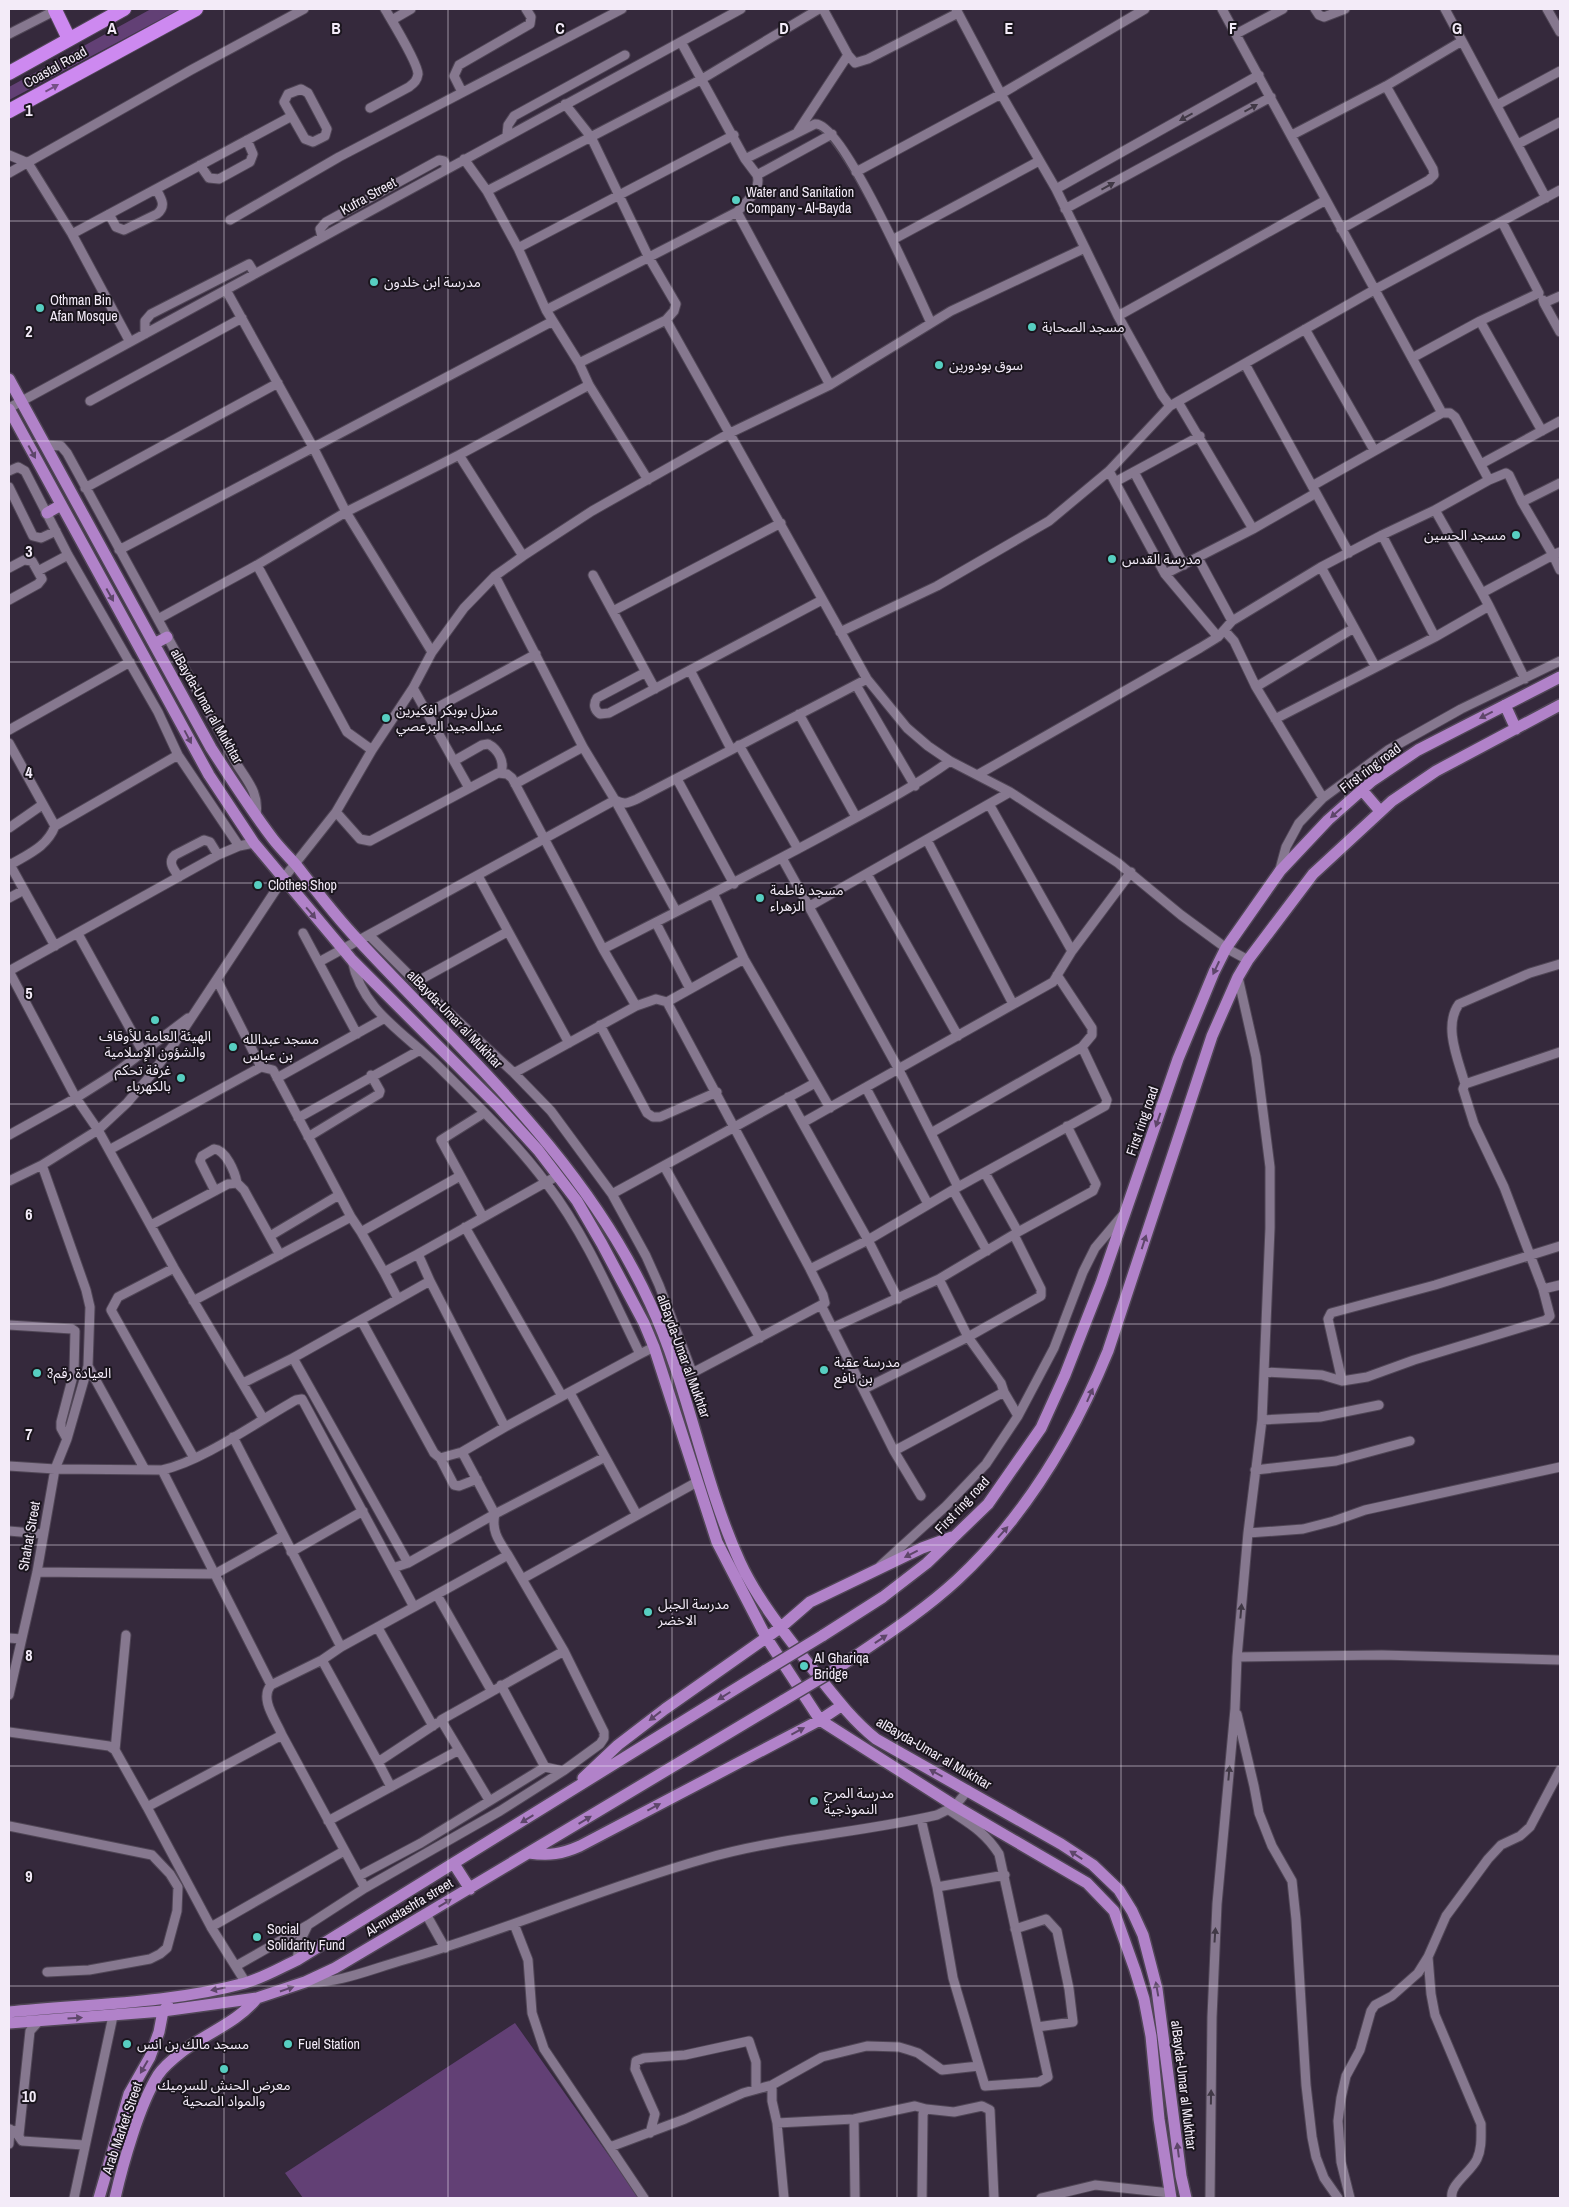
<svg xmlns="http://www.w3.org/2000/svg" width="1569" height="2207" font-family="'Archivo Narrow','Noto Sans Arabic',sans-serif">
	<style>
		.green { fill: #624075 }
		.lines { fill: none; stroke-linecap: round; stroke-linejoin: round }
		.minor-casing { stroke: #504656; stroke-width: 11 }
		.major-casing { stroke: #504656; stroke-width: 14 }
		.highway-casing { stroke: #504656; stroke-width: 16 }
		.minor { stroke: #86788f; stroke-width: 9 }
		.major { stroke: #b182c9; stroke-width: 11 }
		.highway { stroke: #cd89f0; stroke-width: 14 }
		.major-bridge-casing { stroke: #504656; stroke-width: 14; stroke-linecap: butt }
		.major-bridge { stroke: #b182c9; stroke-width: 11 }
		.oneway { fill: #744f86 }
		.oneway2 { fill: #403845 }
		.oneway3 { fill: #5e466a }
		.grid { fill: none; stroke: #f3ebf8; stroke-width: 1; stroke-opacity: 0.55 }
		.poi-dot { fill: #57cec1; stroke: #1a151d; stroke-width: 2 }
		.labels { text-anchor: middle; stroke-width: 4; stroke-linejoin: round; paint-order: stroke }
		.street-label { font-size: 14px; fill: #f3ebf8; stroke: #1a151d }
		.poi-label { font-size: 14px; fill: #f3ebf8; stroke: #1a151d; text-anchor: start }
		.grid-label { font-size: 16px; text-anchor: middle; font-weight: bold; fill: #f3ebf8; stroke: #1a151d; stroke-width: 4; stroke-linejoin: round; paint-order: stroke }
	</style>
	<rect width="100%" height="100%" fill="#35293c"/>
	<path class="green" d="M151,9H180L9,100V87Z
		M515,2023L639,2198H303L285,2173Z"/>
	<g class="lines">
		<g class="minor-casing">
			<path id="minor" d="M823,9L848,55L855,63L868,59L958,13
				M1222,9L1442,413
				M1315,9L1319,15L1324,17L1345,9
				M1445,9L1546,198
				M1547,9L1560,32
				M392,20L411,9
				M9,34L58,9
				M1236,34L1283,9
				M681,42L745,159L757,175
				M301,89L308,93L327,129L325,136L313,142L305,139L284,102L288,94Z
				M462,92L454,76L459,65L530,24L531,17L526,9
				M565,104L591,137L648,256L676,304L674,311L666,320L579,363
				M1497,105L1560,71
				M370,108L409,87C414,83 417,81 418,74C418,63 392,21 385,9
				M798,131L848,55
				M507,135L508,125L514,116L625,55
				M1292,135L1386,86L1462,41
				M1518,144L1560,122
				M9,155L28,163L72,234L130,342
				M464,159L487,191L518,248L546,310L579,363L589,385L648,480
				M745,159L815,124C842,121 918,295 931,323
				M200,165L209,178L219,179L250,162L253,154L247,140
				M856,172L1001,94L1145,9
				M9,173L191,70L304,9
				M1056,189L1259,75
				M487,191L702,79L819,9
				M1065,209L1271,97
				M737,212L830,385
				M109,214L116,227L124,230L157,214C167,206 161,198 156,189
				M230,220L339,157L622,9
				M1341,229L1429,180L1434,175L1433,169L1386,86
				M72,234L292,116
				M322,237L320,229L326,222L439,160L444,161L447,168
				M894,239L1039,161
				M518,248L734,135
				M1085,248L1118,316L1162,395L1170,406L1374,290L1560,190
				M226,290L313,447L346,512L432,652
				M1543,300L1544,303L1560,296
				M1544,303L1560,332
				M546,310L737,212C746,202 762,190 757,175L832,134
				M1118,316L1326,200
				M666,320L867,679L907,728L928,746L950,761L1010,792L1118,863L1181,915L1226,948L1248,960
				M1480,321L1542,431
				M1305,329L1374,450
				M145,334V321L151,314L249,264L255,274
				M1412,358L1480,321L1539,293L1502,222
				M90,401L242,318
				M1178,402L1253,529
				M9,408L741,9
				M45,445L61,446L67,453L238,766C249,783 259,794 256,815
				M459,455L523,556
				M1481,464L1560,421
				M9,471L18,467L25,471L68,555L158,712L178,755L239,846
				M1109,471L1165,574L1218,637
				M1134,472L1184,565
				M1115,482L1200,436
				M9,487L33,536L41,538L56,531
				M85,488L278,383
				M1316,493L1349,553
				M1522,502L1560,483
				M1435,510L1482,593
				M1382,535L1435,637
				M119,550L553,321
				M1560,552L1553,555L1560,570
				M1198,558L1232,621
				M257,565L347,732L372,750
				M1321,567L1375,666
				M9,568L24,560L32,561L42,579L38,584L9,600
				M38,571L68,555
				M1165,574L1253,529L1316,493L1245,364
				M593,575L655,689
				M495,576L583,747L615,800L676,911
				M1489,606L1525,679
				M613,611L781,523
				M158,619L257,565L346,512L459,455L589,385
				M1224,630L1234,641L1256,687L1323,798
				M840,632L937,586L1049,521L1109,471L1170,406
				M690,670L731,749
				M646,672L597,698C593,704 594,710 600,714L609,713L822,600
				M856,685L915,786
				M1256,687L1354,628
				M413,688L469,788
				M427,713L536,654
				M799,714L856,817
				M1275,719L1435,637L1489,606L1482,593L1553,555L1522,502L1509,475L1506,473L1489,480
				M9,730L130,662
				M9,743L55,826
				M739,745L798,849
				M454,761L482,745L488,744C498,749 505,762 501,772
				M979,774L1200,648L1218,637L1232,621L1321,567L1382,535L1435,510L1489,480L1455,417L1450,413H1442L1312,486
				M677,779L734,884
				M515,784L583,747
				M615,800C624,805 628,803 637,799L867,679
				M989,804L1072,951
				M336,812L360,839L370,841L498,773L507,774L512,778L603,949L636,1006
				M9,828L42,805
				M927,840L1013,1004
				M254,843L239,846L218,855L9,971L76,1098L98,1130L174,1268L263,1418
				M782,858L898,1068L958,1187
				M9,863L55,946
				M10,865C28,854 47,847 55,826L178,755
				M1280,869L1286,847L1299,823L1323,798L1388,750L1461,709L1560,661
				M867,874L958,1036
				M478,876L569,1043
				M179,877C174,870 167,862 175,855L204,840L210,842L218,855
				M713,893L744,959L830,1108
				M9,898L24,890
				M810,906L1010,792
				M656,923L690,989
				M303,933L357,1034
				M78,934L143,1052
				M369,935L416,982L514,1073L551,1111L612,1194L646,1256L659,1285L692,1372
				M603,949C678,911 752,874 826,834C868,811 911,789 950,761
				M352,960C362,1011 405,1033 439,1067C476,1104 516,1142 547,1184C586,1235 612,1297 640,1354L654,1347
				M319,962L615,800
				M217,980L261,1067
				M416,982L507,932
				M667,1002L744,959
				M600,1025L647,1113L653,1117H660L717,1092
				M514,1073L636,1006L656,999L667,1002L810,1269
				M277,1078L383,1019
				M1465,1084L1560,1052
				M866,1088L928,1204
				M788,1097L868,1240L898,1299
				M298,1118L420,1050
				M804,1122L1053,982L1072,951L1131,872
				M931,1133L1082,1047
				M9,1135L76,1098L114,1074L188,1018
				M308,1137L379,1094L380,1091L371,1075
				M109,1150L261,1067L273,1070L351,1217
				M664,1166L760,1338
				M985,1173L1018,1232
				M9,1181L42,1165L98,1130L127,1103L150,1076L172,1047L283,879L336,812L372,750L413,688L432,652L464,608L495,576L523,556L592,511L730,433L830,385L951,311L1085,248L1056,189L1001,94L956,9
				M953,1190L987,1251
				M215,1191L200,1161L202,1156L214,1149C226,1150 235,1172 237,1183
				M612,1194L815,1083
				M483,1217L441,1140L484,1113
				M151,1225L228,1184L237,1183L244,1190L280,1255
				M465,1227L562,1396
				M361,1232L460,1176
				M270,1236L339,1195
				M174,1268L118,1297L111,1310L194,1458
				M939,1279L968,1337L1001,1383L1004,1392
				M430,1281L505,1427
				M1543,1289L1560,1285
				M398,1299L384,1272L418,1254
				M193,1301L351,1217L361,1232L384,1272
				M821,1305L894,1451L1004,1392L1018,1416
				M361,1320L434,1453L440,1458L462,1452L505,1427L640,1354
				M9,1325L72,1329L75,1331L74,1372L61,1422V1428L67,1439
				M832,1328L939,1279L1018,1232L1093,1191L1096,1184L1067,1126
				M293,1358L430,1281L418,1254L557,1176
				M88,1366L144,1468
				M1264,1372L1322,1375L1342,1381L1367,1377L1414,1360L1546,1320L1550,1316L1543,1289L1504,1187L1474,1124L1463,1089L1465,1084C1458,1059 1443,1026 1459,1004L1530,973L1560,964
				M679,1380L825,1303L823,1295L810,1269L868,1240L958,1187L1105,1106L1107,1100L1082,1047L1092,1035V1028L1057,975
				M1342,1381L1328,1319L1331,1313L1435,1285L1560,1246
				M243,1383L293,1358L408,1563L393,1568
				M864,1389L968,1337L1041,1296V1289L1014,1235
				M570,1393L637,1515
				M1262,1420L1320,1417L1379,1405
				M233,1437L341,1647
				M894,1451L921,1496
				M462,1452L495,1514L605,1457
				M440,1458L454,1485L459,1486L477,1479
				M9,1466L55,1469L162,1470C203,1461 258,1421 296,1400L302,1399L414,1607L508,1555L522,1579L697,1482
				M162,1470L271,1685C259,1699 276,1720 282,1735
				M1255,1470L1336,1461L1410,1441
				M9,1531L43,1534
				M1248,1533L1303,1529L1334,1521L1365,1510L1560,1467
				M291,1552L363,1511
				M408,1563L495,1514C491,1531 499,1541 508,1555
				M880,1566L946,1506L986,1464L1018,1416L1054,1348L1083,1272L1095,1248L1122,1216
				M37,1572L215,1574L283,1536
				M437,1595L491,1690
				M378,1628L433,1726
				M9,1638L21,1639
				M1237,1657L1382,1655L1560,1660
				M322,1660L378,1762
				M271,1685L322,1660L341,1647L414,1607
				M501,1685L545,1767
				M9,1695L37,1572L55,1469L67,1439L88,1366L90,1307L86,1290L42,1165
				M1237,1714L1254,1786L1259,1813L1272,1846L1292,1881L1296,1919L1306,2085L1312,2137L1316,2157L1324,2178L1338,2198
				M9,1732L109,1746L115,1750L147,1807L282,1735L365,1888
				M115,1750L126,1635
				M459,1750L489,1800
				M391,1787L378,1762L437,1723
				M147,1807L211,1927L246,1983
				M921,1819L937,1887L953,1978L979,2066
				M328,1821L459,1750L441,1720L564,1651
				M9,1826L152,1855L170,1874L178,1887L177,1911L167,1948L160,1954L150,1959L89,1970L47,1972
				M359,1876L421,1843L545,1767L563,1771
				M937,1887L1005,1875
				M426,1914L445,1948
				M514,1924L528,1960L532,2013L544,2049L644,2198
				M211,1927L344,1851
				M1015,1929L1046,1919L1057,1931L1069,1989L1073,2022L1037,2027
				M1428,1957L1431,1994L1435,2015L1481,2124C1481,2137 1482,2148 1477,2159C1471,2172 1449,2185 1452,2198
				M297,1960L300,1941L308,1925
				M236,1966L308,1925L365,1888L500,1811L563,1771L600,1744L604,1738V1732L564,1651L522,1579
				M305,1982C337,1984 369,1970 400,1961C503,1932 601,1888 704,1859C780,1837 860,1833 937,1815L955,1806L968,1790
				M772,2085V2101L777,2123L784,2198
				M926,2109L954,2112L982,2106L990,2110L994,2198
				M854,2119L855,2198
				M777,2123L854,2119L915,2106L926,2109L923,2114L922,2198
				M9,2129L15,2131L22,2141L84,2145
				M650,2133L655,2114L635,2069L636,2061L644,2058L685,2055L749,2041L756,2062V2089
				M19,2135L30,2031L40,2020
				M9,2144L10,2129
				M610,2147L685,2119L743,2093L772,2085L822,2057L867,2046L899,2047L909,2050L918,2053L942,2070L979,2066L985,2086L1039,2082L1048,2077L999,1854C985,1832 970,1824 949,1810
				M74,2198L113,2016
				M1041,2198L1095,2185L1170,2193
				M1210,2198L1212,2017L1217,1904L1235,1709L1237,1657L1248,1533L1262,1420L1270,1228V1167L1256,1057L1238,977
				M1350,2198L1341,2162L1338,2121L1341,2098L1346,2076L1360,2050L1371,2011L1375,2005L1392,1996L1418,1973L1428,1957L1446,1916L1488,1859L1501,1845L1520,1836L1530,1827L1560,1770"/>
		</g>
		<g class="major-casing">
			<path id="major" d="M9,379L211,748C231,779 251,810 273,839C280,848 289,857 297,866C317,892 336,917 359,941C465,1055 584,1159 650,1303C689,1386 702,1479 740,1562C757,1599 786,1635 811,1667C832,1693 850,1718 876,1739L1061,1844L1093,1865L1119,1890L1132,1911L1143,1935L1157,1989L1181,2176L1186,2198
				M9,409L209,775L254,843L352,960L498,1106L538,1150L577,1201L602,1244L644,1323L654,1347L717,1542L766,1637L820,1720L955,1806L1087,1883L1114,1911L1135,1970L1144,1999L1151,2036L1159,2119L1171,2198
				M47,513L61,505
				M154,644L167,637
				M1505,705L1516,729
				M1362,790L1380,811
				M822,1636L883,1597L927,1563L988,1504L1041,1428L1065,1375L1101,1283L1178,1059L1214,972L1226,948L1280,871L1328,820L1372,781L1418,750L1560,677
				M841,1666C880,1639 921,1613 957,1580C1026,1516 1073,1437 1108,1351L1212,1036L1238,977L1248,960L1313,874L1392,801L1436,771L1560,705
				M583,1778L618,1745L665,1709L780,1628L810,1602L922,1548L952,1537
				M529,1853C549,1856 562,1854 580,1846L820,1720L841,1706
				M454,1864L470,1889
				M9,2012C87,2004 168,2004 245,1983C263,1978 280,1968 297,1960L766,1670
				M9,2023L163,2011L257,1998L305,1982L335,1968L426,1914L784,1700
				M99,2198L129,2094L150,2057L159,2032L163,2011L168,2006
				M115,2198C123,2163 139,2106 158,2075C164,2066 174,2058 183,2051C207,2033 238,2022 257,1998"/>
		</g>
		<g class="highway-casing">
			<path id="highway" d="M55,10L69,39
				M9,73L124,9
				M9,111L196,9"/>
		</g>
		<use href="#minor" class="minor"/>
		<use href="#major" class="major"/>
		<use href="#highway" class="highway"/>
		<g class="major-bridge-casing">
			<path id="major-bridge" d="M766,1670L822,1636
				M784,1700L841,1666"/>
		</g>
		<use href="#major-bridge" class="major-bridge"/>
	</g>
	<defs><path id="oneway-solid" d="M-6-.8H1V-3.2L6.5 0L1 3.2V.8H-6Z" transform="scale(1.25)"/></defs>
	<use class="oneway" href="#oneway-solid" transform="translate(52 88) rotate(-29)"/>
	<g class="oneway2">
		<use href="#oneway-solid" transform="translate(1251 108) rotate(-29)"/>
		<use href="#oneway-solid" transform="translate(1186 117) rotate(151)"/>
		<use href="#oneway-solid" transform="translate(1108 186) rotate(-29)"/>
		<use href="#oneway-solid" transform="translate(1241 1611) rotate(-85)"/>
		<use href="#oneway-solid" transform="translate(1229 1773) rotate(-85)"/>
		<use href="#oneway-solid" transform="translate(1215 1935) rotate(-86)"/>
		<use href="#oneway-solid" transform="translate(1211 2097) rotate(-89)"/>
	</g>
	<g class="oneway3">
		<use href="#oneway-solid" transform="translate(32 452) rotate(61)"/>
		<use href="#oneway-solid" transform="translate(110 595) rotate(61)"/>
		<use href="#oneway-solid" transform="translate(1486 715) rotate(153)"/>
		<use href="#oneway-solid" transform="translate(188 737) rotate(62)"/>
		<use href="#oneway-solid" transform="translate(1336 813) rotate(139)"/>
		<use href="#oneway-solid" transform="translate(311 913) rotate(49)"/>
		<use href="#oneway-solid" transform="translate(1216 968) rotate(115)"/>
		<use href="#oneway-solid" transform="translate(1158 1120) rotate(109)"/>
		<use href="#oneway-solid" transform="translate(1144 1242) rotate(-72)"/>
		<use href="#oneway-solid" transform="translate(1090 1395) rotate(-66)"/>
		<use href="#oneway-solid" transform="translate(1003 1532) rotate(-48)"/>
		<use href="#oneway-solid" transform="translate(911 1554) rotate(153)"/>
		<use href="#oneway-solid" transform="translate(881 1639) rotate(-34)"/>
		<use href="#oneway-solid" transform="translate(724 1696) rotate(148)"/>
		<use href="#oneway-solid" transform="translate(655 1716) rotate(142)"/>
		<use href="#oneway-solid" transform="translate(798 1731) rotate(-28)"/>
		<use href="#oneway-solid" transform="translate(936 1773) rotate(-151)"/>
		<use href="#oneway-solid" transform="translate(654 1807) rotate(-28)"/>
		<use href="#oneway-solid" transform="translate(527 1819) rotate(149)"/>
		<use href="#oneway-solid" transform="translate(585 1820) rotate(-31)"/>
		<use href="#oneway-solid" transform="translate(1076 1855) rotate(-147)"/>
		<use href="#oneway-solid" transform="translate(445 1903) rotate(-31)"/>
		<use href="#oneway-solid" transform="translate(218 1989) rotate(169)"/>
		<use href="#oneway-solid" transform="translate(287 1989) rotate(-19)"/>
		<use href="#oneway-solid" transform="translate(1157 1989) rotate(-100)"/>
		<use href="#oneway-solid" transform="translate(75 2018) rotate(-3)"/>
		<use href="#oneway-solid" transform="translate(144 2067) rotate(120)"/>
		<use href="#oneway-solid" transform="translate(1178 2150) rotate(-97)"/>
	</g>
	<path class="grid" d="M224,9V2198M448,9V2198M672,9V2198M897,9V2198M1121,9V2198M1345,9V2198M9,221H1560M9,441H1560M9,662H1560M9,883H1560M9,1104H1560M9,1324H1560M9,1545H1560M9,1766H1560M9,1986H1560"/>
	<g class="poi-dot">
		<circle cx="736" cy="200" r="5"/>
		<circle cx="374" cy="282" r="5"/>
		<circle cx="40" cy="308" r="5"/>
		<circle cx="1032" cy="327" r="5"/>
		<circle cx="939" cy="365" r="5"/>
		<circle cx="1516" cy="535" r="5"/>
		<circle cx="1112" cy="559" r="5"/>
		<circle cx="386" cy="718" r="5"/>
		<circle cx="258" cy="885" r="5"/>
		<circle cx="760" cy="898" r="5"/>
		<circle cx="155" cy="1020" r="5"/>
		<circle cx="233" cy="1047" r="5"/>
		<circle cx="181" cy="1078" r="5"/>
		<circle cx="824" cy="1370" r="5"/>
		<circle cx="37" cy="1373" r="5"/>
		<circle cx="648" cy="1612" r="5"/>
		<circle cx="804" cy="1666" r="5"/>
		<circle cx="814" cy="1801" r="5"/>
		<circle cx="257" cy="1937" r="5"/>
		<circle cx="127" cy="2044" r="5"/>
		<circle cx="288" cy="2044" r="5"/>
		<circle cx="224" cy="2069" r="5"/>
	</g>
	<g class="labels">
		<g class="street-label">
			<text transform="translate(55 67) rotate(-29)" y="5">Coastal Road</text>
			<text transform="translate(368 196) rotate(-29)" y="5">Kufra Street</text>
			<text transform="translate(207 706) rotate(60)" y="5">alBayda-Umar al Mukhtar</text>
			<text transform="translate(1370 768) rotate(-37)" y="5">First ring road</text>
			<text transform="translate(455 1019) rotate(46)" y="5">alBayda-Umar al Mukhtar</text>
			<text transform="translate(1142 1121) rotate(-71)" y="5">First ring road</text>
			<text transform="translate(684 1356) rotate(70)" y="5">alBayda-Umar al Mukhtar</text>
			<text transform="translate(962 1505) rotate(-47)" y="5">First ring road</text>
			<text transform="translate(29 1536) rotate(-80)" y="5">Shahat Street</text>
			<text transform="translate(934 1753) rotate(30)" y="5">alBayda-Umar al Mukhtar</text>
			<text transform="translate(409 1907) rotate(-31)" y="5">Al-mustashfa street</text>
			<text transform="translate(1184 2085) rotate(83)" y="5">alBayda-Umar al Mukhtar</text>
			<text transform="translate(122 2128) rotate(-71)" y="5">Arab Market Street</text>
		</g>
		<g class="poi-label">
			<text x="746" y="197">Water and Sanitation<tspan x="746" dy="16">Company - Al-Bayda</tspan></text>
			<text x="384" y="287">مدرسة ابن خلدون</text>
			<text x="50" y="305">Othman Bin<tspan x="50" dy="16">Afan Mosque</tspan></text>
			<text x="1042" y="332">مسجد الصحابة</text>
			<text x="949" y="370">سوق بودورين</text>
			<text x="1506" y="540" text-anchor="end">مسجد الحسين</text>
			<text x="1122" y="564">مدرسة القدس</text>
			<text x="396" y="715">منزل بوبكر افكيرين<tspan x="396" dy="16">عبدالمجيد البرعصي</tspan></text>
			<text x="268" y="890">Clothes Shop</text>
			<text x="770" y="895">مسجد فاطمة<tspan x="770" dy="16">الزهراء</tspan></text>
			<text x="155" y="1041" text-anchor="middle">الهيئة العامة للأوقاف<tspan x="155" dy="16">والشؤون الإسلامية</tspan></text>
			<text x="243" y="1044">مسجد عبدالله<tspan x="243" dy="16">بن عباس</tspan></text>
			<text x="171" y="1075" text-anchor="end">غرفة تحكم<tspan x="171" dy="16">بالكهرباء</tspan></text>
			<text x="834" y="1367">مدرسة عقبة<tspan x="834" dy="16">بن نافع</tspan></text>
			<text x="47" y="1378">3العيادة رقم</text>
			<text x="658" y="1609">مدرسة الجبل<tspan x="658" dy="16">الاخضر</tspan></text>
			<text x="814" y="1663">Al Ghariqa<tspan x="814" dy="16">Bridge</tspan></text>
			<text x="824" y="1798">مدرسة المرح<tspan x="824" dy="16">النموذجية</tspan></text>
			<text x="267" y="1934">Social<tspan x="267" dy="16">Solidarity Fund</tspan></text>
			<text x="137" y="2049">مسجد مالك بن انس</text>
			<text x="298" y="2049">Fuel Station</text>
			<text x="224" y="2090" text-anchor="middle">معرض الحنش للسرميك<tspan x="224" dy="16">والمواد الصحية</tspan></text>
		</g>
	</g>
	<g class="grid-label">
		<text x="112" y="34">A</text>
		<text x="336" y="34">B</text>
		<text x="560" y="34">C</text>
		<text x="784" y="34">D</text>
		<text x="1009" y="34">E</text>
		<text x="1233" y="34">F</text>
		<text x="1457" y="34">G</text>
		<text x="29" y="116">1</text>
		<text x="29" y="337">2</text>
		<text x="29" y="557">3</text>
		<text x="29" y="778">4</text>
		<text x="29" y="999">5</text>
		<text x="29" y="1220">6</text>
		<text x="29" y="1440">7</text>
		<text x="29" y="1661">8</text>
		<text x="29" y="1882">9</text>
		<text x="29" y="2102">10</text>
	</g>
	<rect width="1569" height="2207" fill="none" stroke="#f3ebf8" stroke-width="20"/>
</svg>
